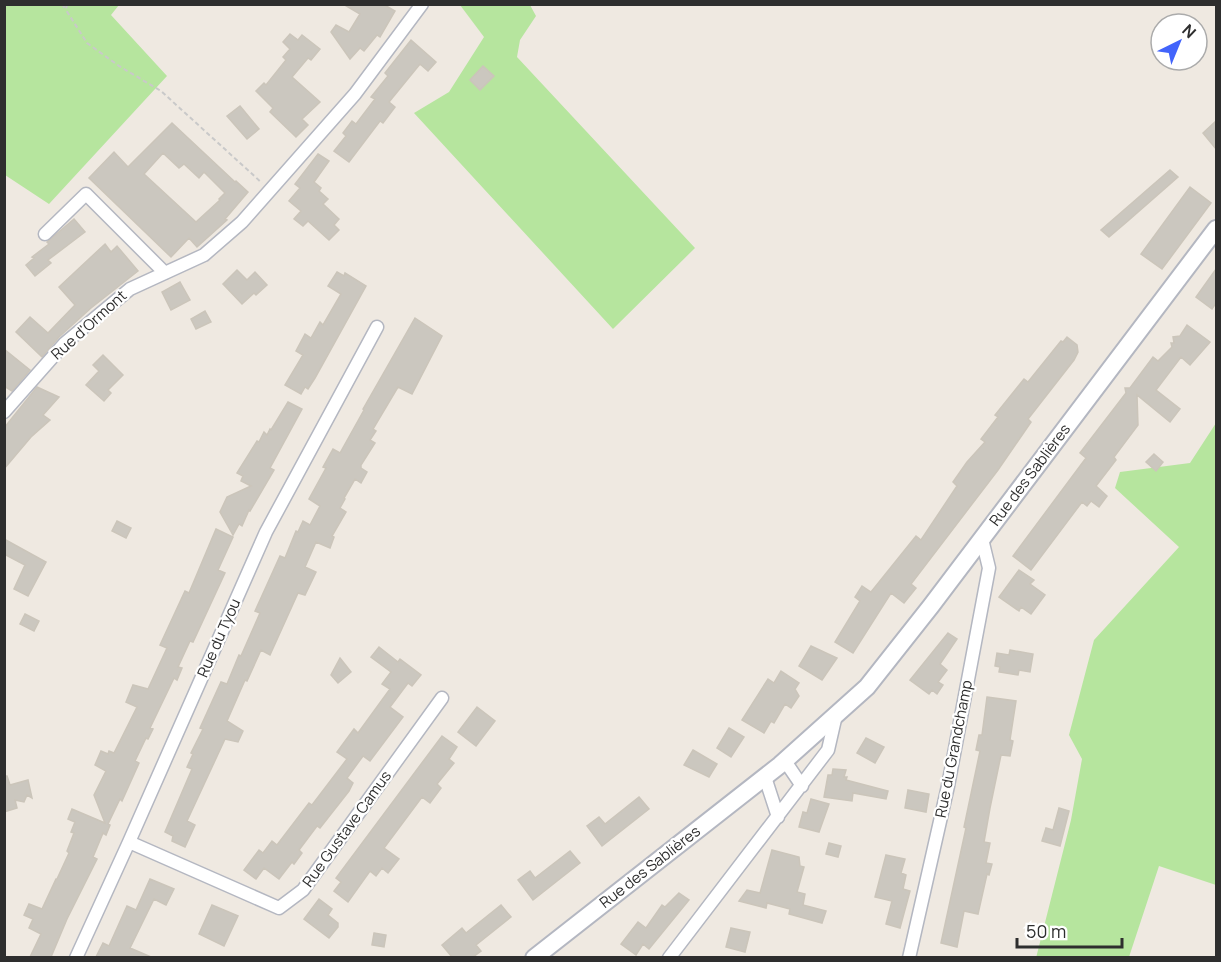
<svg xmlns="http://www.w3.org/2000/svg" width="1221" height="962" font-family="Manrope,sans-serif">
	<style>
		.green { fill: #b6e59e }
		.building { fill: #cbc7bf; stroke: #cbc5ba; stroke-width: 1.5; fill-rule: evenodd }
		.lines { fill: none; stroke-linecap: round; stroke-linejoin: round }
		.minor-casing { stroke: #b4b7c1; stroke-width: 15 }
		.secondary-casing { stroke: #b4b7c1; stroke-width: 20 }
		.path { stroke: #c9c9c9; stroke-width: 2; stroke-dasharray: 4.5 3; stroke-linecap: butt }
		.minor { stroke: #fff; stroke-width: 12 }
		.secondary { stroke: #fff; stroke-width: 16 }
		.labels { text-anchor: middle; stroke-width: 4.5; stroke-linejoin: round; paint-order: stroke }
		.street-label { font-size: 15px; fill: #2e2e2e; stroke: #fff }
	</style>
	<rect width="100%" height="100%" fill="#efe9e1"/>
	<path class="green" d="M4,5H119L111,15L167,76L49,204L5,175Z
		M460,5H530L536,16L520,40L517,57L695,248L613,329L414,113L449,92L484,37Z
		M1216,423V885L1159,866L1129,957L1036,958L1071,820L1082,759L1069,735L1094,640L1179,547L1115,488L1120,472L1190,463Z"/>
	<path class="building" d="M343,4H383L395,11L380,37L377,35L364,51L360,48L350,59L331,32L336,25L349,32L360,14Z
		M290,34L298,40L302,35L320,49L311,60L308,58L292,77L320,102L302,119L308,125L296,137L270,112L273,108L256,91L264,83L266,85L286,60L283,57L290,49L283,42Z
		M411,40L436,62L428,71L420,64L389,102L395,107L383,123L380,121L349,162L334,151L346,136L343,133L352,121L356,124L375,99L371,97L388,76L385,73Z
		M483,66L494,76L480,90L470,80Z
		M240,106L259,129L247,139L227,116Z
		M1216,121V149L1203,133Z
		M172,123L235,182L236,181L248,192L225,219L227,220L197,247L189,238L171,257L89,178L114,152L128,167ZM163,153L179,168L184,164L199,178L204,172L225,193L219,199L220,200L196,222L144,174Z
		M318,154L329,161L314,182L321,188L319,191L328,199L323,204L339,219L334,225L339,230L329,240L308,221L303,226L294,219L301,211L289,201L300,188L295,184Z
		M1170,170L1178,177L1129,220L1109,237L1101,230Z
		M1190,187L1211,203L1162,269L1141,254Z
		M74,219L85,232L48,260L51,263L35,276L26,265L34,258L32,257L49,244L47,242Z
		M105,244L111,252L117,246L138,271L91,308L59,337L42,357L16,332L30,317L48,333L75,305L59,287Z
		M1216,269V303L1212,309L1196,297Z
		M237,270L247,280L255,272L267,285L256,295L254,293L242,304L223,284Z
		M337,272L344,276L345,273L366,286L315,378L308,389L305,387L301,394L285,385L303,355L296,351L305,334L311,338L320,322L323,325L341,294L328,286Z
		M180,282L190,300L171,310L162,292Z
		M205,311L211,322L196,329L191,319Z
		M415,318L442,336L412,394L398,387L373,429L376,431L370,440L375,443L361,465V468L367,472L361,483L355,479L344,498L345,499L340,508L346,512L332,536L334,537L330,548L316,542L305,567L316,572L305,595L298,593L270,655L261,650L247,681L245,680L227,721L243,731L238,742L225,739L187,821L195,825L185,847L172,841L173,836L165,832L192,769L187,767L193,754L191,753L203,729L200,728L221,682L227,684L239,655L241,656L260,613L255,611L280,556L285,558L296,531L298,532L303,521L310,525L320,506L309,499L326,468L323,467L333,449L340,453L364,410L363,409Z
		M1187,325L1210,342L1190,365L1181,357L1156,390L1180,409L1170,422L1137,395L1138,425L1114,457L1116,460L1096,486L1107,496L1099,507L1091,501L1087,506L1082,502L1031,570L1013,556L1086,458L1080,453L1126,393L1125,388H1130L1153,357L1158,361L1172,347L1171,343H1174L1173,337L1180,336Z
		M1067,337L1077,345L1078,352L1074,360L1028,419L1031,422L998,470L911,584L916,588L904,603L891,593L853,653L835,642L860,601L855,597L862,586L871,592L916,536L921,540L957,486L953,482L967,462L985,442L981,439L998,417L995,415L1024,379L1028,382L1061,341L1063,342Z
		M4,349L30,370L12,391L4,386Z
		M103,355L123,375L108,390L111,393L104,401L86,385L99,371L93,365Z
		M37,387L59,397L43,415L50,420L31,437L4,469V428Z
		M288,402L302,409L270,468L274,470L250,511L249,510L242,526L239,524L233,535L220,512L227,497L251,486L241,481L243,476L237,473L257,441L259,442L264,432L267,435L270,429L271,430Z
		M1154,454L1163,462L1156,471L1146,462Z
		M117,521L131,528L126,538L112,531Z
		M216,529L233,537L218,570L225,573L193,642L190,641L178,667L182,668L177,680L174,678L150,728L153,729L148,739L146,738L135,761L139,763L122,801L120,799L108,824L110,825L106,835L103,833L93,857L97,859L67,919L51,957H30L41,934L29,928L33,919L24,915L29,904L42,909L56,879H57L69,853L67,851L74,833L71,832L75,822L68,819L72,809L105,823L94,795L106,771L95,765L101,751L108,754L109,751L114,753L137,707L126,702L133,685L148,689L167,648L160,645L185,591L189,593Z
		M4,539L46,562L28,596L14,589L25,565L4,554Z
		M1019,570L1034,580L1030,584L1045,595L1031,614L1021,607L1019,611L999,597Z
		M25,614L39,621L34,631L20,624Z
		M948,633L957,639L940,664L947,670L938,682L943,685L937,694L932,690L929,694L910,680Z
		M811,646L837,658L822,680L799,666Z
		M379,647L398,662L400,659L421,675L412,686L408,683L390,707L403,717L370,761L363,756L347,778L353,783L349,791L320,828L317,826L299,850L302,853L294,864L292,862L279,879L264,868L256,879L244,870L259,850L263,853L272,841L277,845L309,803L312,805L347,759L337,752L354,729L358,733L390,689L382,684L391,672L371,657Z
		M1010,650L1033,654L1030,672L1019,670L1018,675L999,672L1000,667L995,666L997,653L1009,655Z
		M340,658L351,672L338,683L331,675Z
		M781,671L799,683L795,689L799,696L791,708L785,704L774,723L771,721L764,733L742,720L768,679L774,683Z
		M987,697L1016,701L1010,740L1013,741L1010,756L1001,755L990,808L984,842L990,843L986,863L992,864L989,875L987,874L978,914L964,911L957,947L941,943L966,828L964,827L980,751L976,750L979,735H982Z
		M477,707L495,721L476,746L458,732Z
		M729,728L744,737L731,757L717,748Z
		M442,736L457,747L449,759L454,763L437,784L441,788L430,803L422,797L384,848L399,859L388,873L382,868L376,876L370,871L348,902L334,891L341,882L336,878Z
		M866,738L884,747L875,763L857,753Z
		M693,750L717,764L709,777L684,765Z
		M833,769L846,770L844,777H847L846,780L888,791L886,799L853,793L852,801L824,797L828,775H832Z
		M4,776H7L10,785L28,780L32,798L27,795L24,802L15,800L17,808L4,812Z
		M908,790L929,794L926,812L905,808Z
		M639,797L649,809L602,846L587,826L599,817L605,824Z
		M811,799L829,804L819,832L799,827L803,812L807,813Z
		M1059,808L1069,811L1060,846L1042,841L1046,828L1053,830Z
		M829,843L841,846L838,857L826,854Z
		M772,850L799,857L800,866L804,867L797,892L805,894L803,905L826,911L822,923L789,914L790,909L767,903L766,908L739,901L747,890L760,893Z
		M570,851L580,863L533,900L518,880L530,871L535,878Z
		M886,855L905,859L901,873L906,875L903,889L910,891L900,928L886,924L892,901L875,897Z
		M150,879L174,889L166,905L154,899L130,948L151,957H96L103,943L109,946L127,906L136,910Z
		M679,893L689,900L649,949L643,944L636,955L621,944L638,922L646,928L662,905L665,907Z
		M319,899L332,909L328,915L338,923V927L329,938L304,919Z
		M212,905L238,916L224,946L199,934Z
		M501,905L511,917L476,945L481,951L473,957H452L442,945L462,928L466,933Z
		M731,928L750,932L745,952L726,947Z
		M374,933L386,935L384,947L372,945Z"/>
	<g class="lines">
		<g class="minor-casing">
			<path id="minor" d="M45,234L86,194L165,273
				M4,412L65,343L130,289L204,255L242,222L355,94L422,4
				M785,761L802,786
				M765,777L778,817
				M129,842L279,908L303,890L442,698
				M76,958L129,842L266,532L377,327
				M669,958L828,750L836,715
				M909,958L948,786L989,568L982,539"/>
		</g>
		<g class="secondary-casing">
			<path id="secondary" d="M534,958L780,765L867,687L931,606L1216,229"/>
		</g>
		<path class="path" d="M62,4L66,10
			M67,4L66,10L87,43L119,66L161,91L262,183"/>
		<use href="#minor" class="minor"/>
		<use href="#secondary" class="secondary"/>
	</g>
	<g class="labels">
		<g class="street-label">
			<text transform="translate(89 325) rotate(-42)" y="5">Rue d'Ormont</text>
			<text transform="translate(1030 475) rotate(-53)" y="5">Rue des Sablières</text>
			<text transform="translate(219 638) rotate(-66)" y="5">Rue du Tyou</text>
			<text transform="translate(954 749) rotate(-79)" y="5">Rue du Grandchamp</text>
			<text transform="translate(347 829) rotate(-54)" y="5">Rue Gustave Camus</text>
			<text transform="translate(650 867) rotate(-38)" y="5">Rue des Sablières</text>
		</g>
	</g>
	<rect width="1221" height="962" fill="none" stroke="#2e2e2e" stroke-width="12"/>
	<g transform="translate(1179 42) rotate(43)"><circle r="28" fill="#ffffff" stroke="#ababab" stroke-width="1.5"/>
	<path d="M0-4.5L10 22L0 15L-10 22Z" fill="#4264fb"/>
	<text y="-9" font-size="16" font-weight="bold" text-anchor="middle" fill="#2e2e2e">N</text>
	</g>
	<path d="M1017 938v9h105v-9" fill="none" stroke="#2e2e2e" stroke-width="3"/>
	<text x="1026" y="938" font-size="18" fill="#2e2e2e" stroke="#ffffff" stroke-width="4.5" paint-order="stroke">50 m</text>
</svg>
